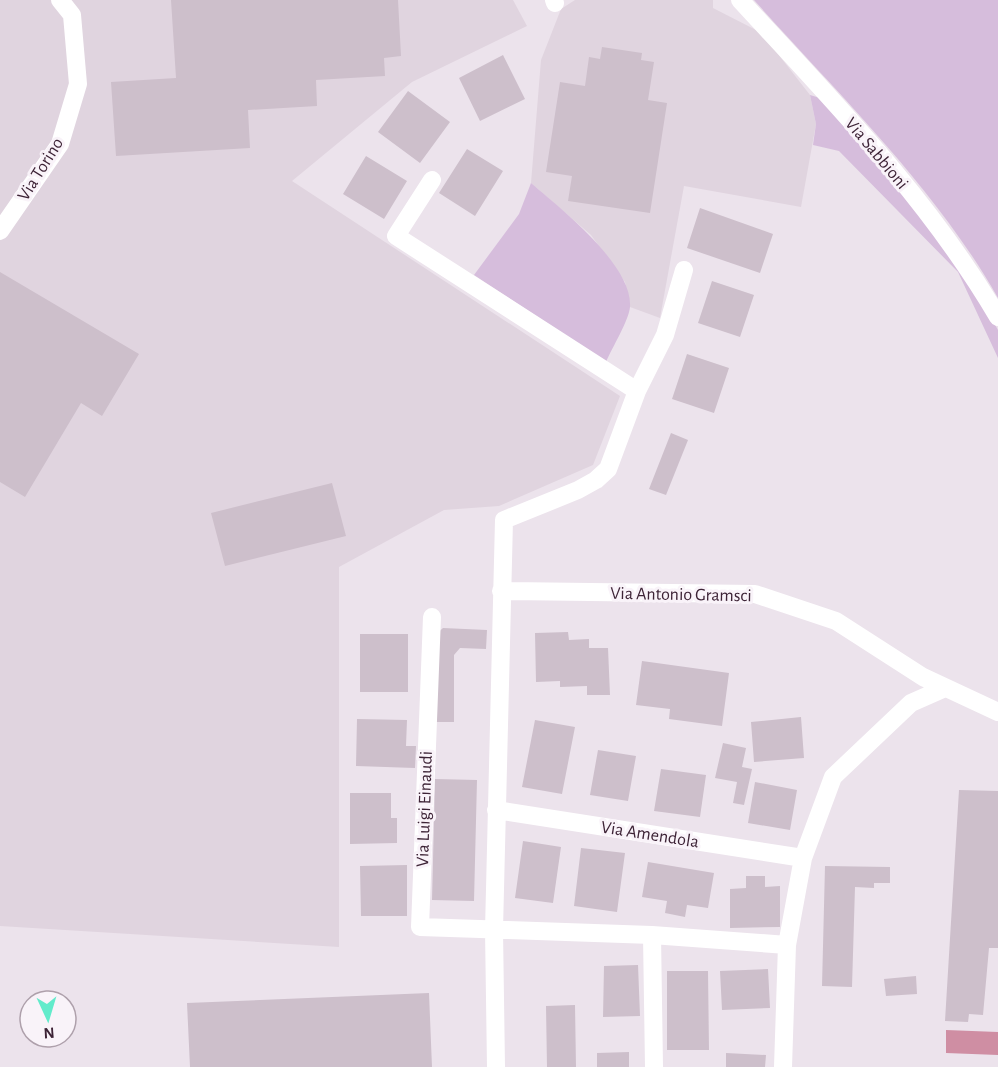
<svg xmlns="http://www.w3.org/2000/svg" width="998" height="1067" font-family="'Alegreya Sans',sans-serif">
	<style>
		.built { fill: #e0d4df }
		.green { fill: #d6bddc }
		.water { fill: #cf8ea3 }
		.building { fill: #cdbfcb }
		.lines { fill: none; stroke-linecap: round; stroke-linejoin: round }
		.minor { stroke: #fff; stroke-width: 18 }
		.labels { text-anchor: middle; stroke-width: 6; stroke-linejoin: round; paint-order: stroke }
		.street-label { font-size: 18px; fill: #3d2336; stroke: #f9f3f9 }
	</style>
	<rect width="100%" height="100%" fill="#ece3ec"/>
	<path class="built" d="M0,0H513L527,26L412,82L292,181L620,396L593,465L499,506L444,510L339,567V947L0,926Z
		M575,0H713V8L756,30L771,45L810,95L816,124L801,207L684,186L660,318L630,307L625,282L591,235L531,183L541,60L561,9Z"/>
	<path class="green" d="M754,0H998V298C935,187 839,95 754,0Z
		M810,95L820,98L883,167L964,269L998,330V358L958,272L839,151L813,145L816,124Z
		M531,183C560,208 633,265 630,307C629,320 612,348 606,362L474,275L519,214Z"/>
	<path class="water" d="M946,1030L998,1032V1055L946,1053Z"/>
	<path class="building" d="M171,0H398L401,56L384,58L385,76L316,80L317,106L248,110L250,148L116,156L111,82L176,78Z
		M602,47L642,53L641,60L654,62L648,100L667,103L650,213L568,201L572,176L546,172L560,82L585,86L589,57L600,59Z
		M503,55L525,99L480,121L459,78Z
		M408,91L450,122L420,163L378,132Z
		M467,149L503,171L475,216L439,193Z
		M366,156L407,181L384,219L343,194Z
		M700,208L773,234L760,273L687,248Z
		M0,272L139,354L102,416L81,403L25,497L0,482Z
		M712,281L754,295L740,337L698,323Z
		M687,354L729,368L714,413L672,399Z
		M671,433L688,440L666,495L649,489Z
		M332,483L346,536L225,566L211,513Z
		M443,628L487,630L486,649L460,648L454,655V722H435L434,636Z
		M568,632L569,640L589,639V648H608L610,695H587V686L560,687V681L536,682L535,633Z
		M360,634H408V692H360Z
		M642,661L729,673L722,726L669,719L670,709L636,705Z
		M801,717L804,758L754,762L751,722Z
		M357,719L407,720L406,746H416L415,768L356,766Z
		M535,720L575,727L562,794L522,787Z
		M723,743L746,748L742,767L752,769L744,805L733,803L737,782L715,778Z
		M598,750L636,756L628,801L590,795Z
		M661,769L706,775L700,817L654,811Z
		M435,779L477,780L474,901L432,900Z
		M755,782L797,790L790,830L748,823Z
		M959,790L998,791V948H989L983,1015L969,1014L968,1022L945,1021Z
		M350,793H391V818H397V843L350,844Z
		M523,841L561,847L553,903L515,898Z
		M581,848L625,853L617,912L574,906Z
		M648,862L714,873L708,908L687,905L685,917L665,913L667,901L642,897Z
		M407,865V916H361L360,866Z
		M825,866L890,867V883H874V888L855,887L852,987L822,986Z
		M746,876H765V887L780,886V927L730,928V889L746,888Z
		M638,965L640,1016L603,1017L604,966Z
		M768,969L770,1008L722,1010L720,971Z
		M667,971H708L709,1050H667Z
		M916,976L917,994L886,996L884,979Z
		M429,993L432,1067H190L187,1003Z
		M575,1005L576,1067H547L546,1006Z
		M629,1052V1067H597V1053Z
		M726,1053L766,1055L765,1067H726Z"/>
	<g class="lines">
		<path class="minor" d="M554,0L555,3
			M740,0C832,100 929,199 998,317
			M432,180L396,236L637,391
			M0,231L60,144L78,84L72,15L60,0
			M501,591L755,594L836,621L923,677L998,712
			M432,617L420,927L652,935L787,945
			M496,810L803,858
			M652,935L654,1067
			M496,1067L494,930L504,520L578,490L596,480L608,469L637,391L665,335L684,270
			M783,1067L787,945L803,858L833,777L911,703L945,688"/>
	</g>
	<g class="labels">
		<g class="street-label">
			<text transform="translate(877 153) rotate(50)" y="6">Via Sabbioni</text>
			<text transform="translate(40 169) rotate(-58)" y="6">Via Torino</text>
			<text transform="translate(681 594) rotate(1)" y="6">Via Antonio Gramsci</text>
			<text transform="translate(424 809) rotate(-88)" y="6">Via Luigi Einaudi</text>
			<text transform="translate(650 834) rotate(9)" y="6">Via Amendola</text>
		</g>
	</g>
	<g transform="translate(48 1019) rotate(176)"><circle r="28" fill="#f9f3f9" stroke="#aea0ab" stroke-width="1.5"/>
	<path d="M0-4.5L10 22L0 15L-10 22Z" fill="#62ebcb"/>
	<text y="-9" font-size="16" font-weight="bold" text-anchor="middle" fill="#3d2336">N</text>
	</g>
</svg>
